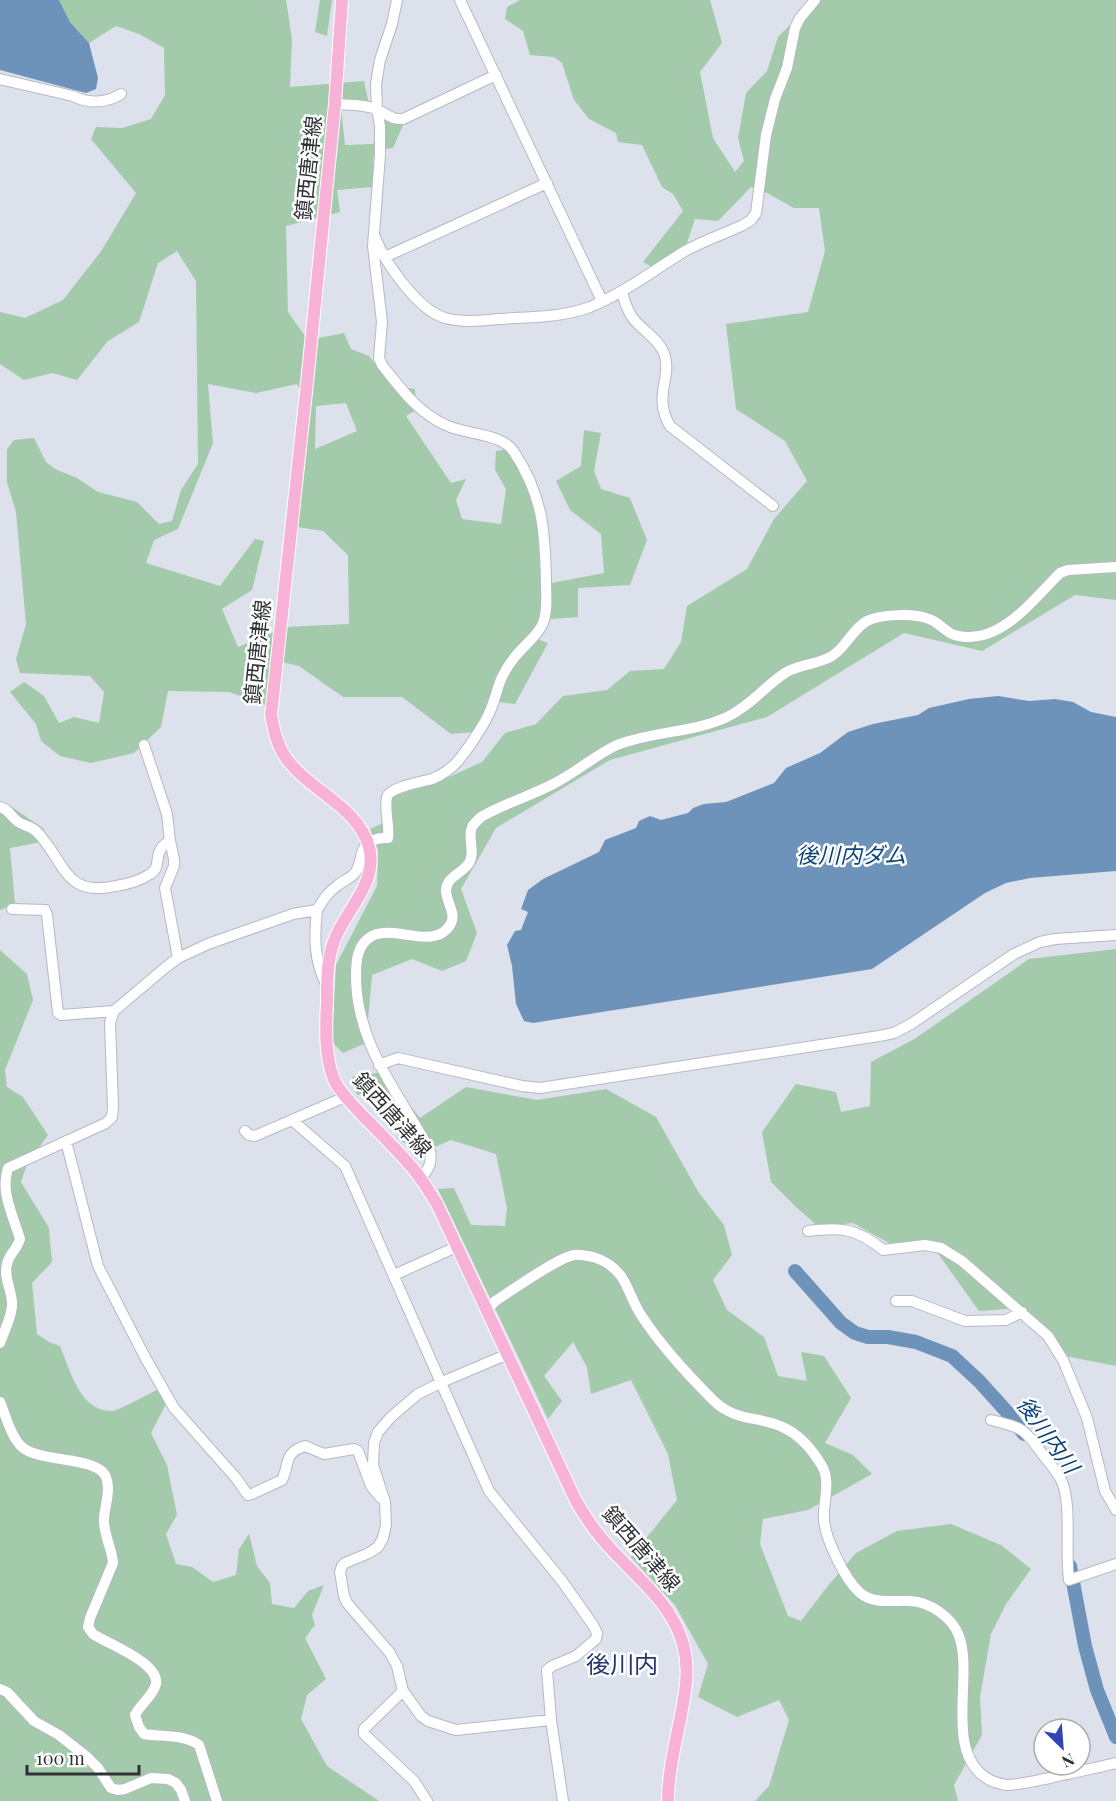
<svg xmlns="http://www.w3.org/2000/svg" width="1116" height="1801" font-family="'Playfair Display','Noto Sans JP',serif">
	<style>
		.green { fill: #a3caaa; fill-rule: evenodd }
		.water { fill: #6e93ba }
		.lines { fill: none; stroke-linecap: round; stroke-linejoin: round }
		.river { stroke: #6e93ba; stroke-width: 14 }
		.minor-casing { stroke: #b5b9c4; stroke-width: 12 }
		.major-casing { stroke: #fff; stroke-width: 14 }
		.minor { stroke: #fff; stroke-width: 10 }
		.major { stroke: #f8b2d7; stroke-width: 12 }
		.labels { text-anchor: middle; stroke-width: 5; stroke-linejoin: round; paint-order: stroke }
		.street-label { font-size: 21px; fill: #303236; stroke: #fff }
		.water-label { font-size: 22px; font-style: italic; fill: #0e4578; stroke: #fff }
		.quarter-label { font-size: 24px; fill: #26356e; stroke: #fff }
	</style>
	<rect width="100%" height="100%" fill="#dde1ec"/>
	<path class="green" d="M59,0H286L292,39L290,87L364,81L369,104L341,108L345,145L373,144L383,118L404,123L393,148L374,150L372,187L337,190L340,212L286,226L288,312L308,340L344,333L351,349L369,356L393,386L415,389L416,410L406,416L451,483L466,479L456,500L462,519L501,524L506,489L495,470L496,451L509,449L535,507L552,583L604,573L601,534L570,510L556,481L581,466L584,430L601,433L594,471L601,489L630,498L647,540L630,585L578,588V617L539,620L531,637L548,643L515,704L490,701L474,732L451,734L402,697H343L299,666L273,660L265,705L229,692L168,691L161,727L134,753L91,763L60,756L41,741L36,724L10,692L24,682L44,696L59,723L74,717L99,723L104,692L90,676L20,673L16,659L26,624L16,512L7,482V449L14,440L34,438L46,462L55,469L77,478L98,492L137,502L159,524L172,521L181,490L198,464L196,281L177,251L158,263L139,322L108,341L77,380L52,373L24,380L0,364V312L25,318L63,300L102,250L136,193L91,139L96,127L122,128L151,119L165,95L164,48L139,34L116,26L89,43L70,22ZM208,384L256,393L297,384L309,406L297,527L323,531L348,555L349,624L286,627L238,647L222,609L252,590L264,541L255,539L220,586L146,563L154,540L178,529L213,443ZM346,403L357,431L315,449L316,406Z
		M320,0H332L327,36L315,32Z
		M520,0H710L722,43L700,72L713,138L735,172L744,161L738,138L746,93L767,71L778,37L815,0H1116V600L1075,595L982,651L904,633L767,717L610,760L496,828L461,889L477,933L466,961L442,971L412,959L372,975L366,1043L343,1053L332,1042L336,965L377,886L378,850L370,829L390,820V797L438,782L482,762L505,733L536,724L563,696L607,690L630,671L664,669L681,642L687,606L747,569L774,519L807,481L785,441L736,409L726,324L808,312L825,251L819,208H794L767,193L751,187L718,221L695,219L687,243L652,267L643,262L683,211L673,194L662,187L642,145L618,142L616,133L589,119L574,100L562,63L554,57L530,55L523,31L505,19L507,7Z
		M0,805H9L44,829L41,842L10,848L15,904L0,910Z
		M1116,949V1366L1065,1356L1020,1308L979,1311L929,1241L889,1243L853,1223L819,1227L796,1207L771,1182L762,1132L796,1084L836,1092L841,1112L870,1106L871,1062L916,1038L1029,959Z
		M0,950L27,974L33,1000L5,1070L7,1087L23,1097L48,1135L27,1164L21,1182L49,1228L52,1262L32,1283L37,1334L49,1342L60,1346C70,1370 80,1412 112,1411C120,1410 150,1393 159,1389L166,1404L151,1433L167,1465L177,1515L166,1534L176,1564L192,1567L213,1582L236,1575L239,1549L249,1534L257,1566L270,1583L272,1604L294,1608L308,1591L324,1585L312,1615L315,1625L305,1638L326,1679L307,1695L301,1719L327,1766L379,1801H0Z
		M383,1072L420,1118L466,1087L537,1100L606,1089L656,1117L699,1193L724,1225L732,1255L713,1280L727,1310L764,1337L778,1376L807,1381L801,1352L824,1356L851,1398L825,1443L853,1455L872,1474L808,1510L763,1519L760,1544L788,1616L801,1621L827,1587L856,1553L897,1531L951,1524L1001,1545L1031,1569L1006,1604L991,1634L980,1697L982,1735L954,1785L958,1801H755L769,1786L789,1720L779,1700L737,1717L698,1697L708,1664L675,1605L631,1557L677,1500L668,1454L631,1380L591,1394L587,1367L573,1342L544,1376L562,1401L548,1419L438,1189L454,1188L471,1225L505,1226L507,1208L496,1154L451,1140L423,1152L397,1139L402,1121L377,1091L357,1095L352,1077Z"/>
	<path class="water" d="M0,0H59L70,22L89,43L98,78L96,89L86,93L0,70Z
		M998,696L1029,701L1055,699L1073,702L1091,712L1116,717V871L1030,878L1006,883L985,893L872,969L533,1023L524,1021L516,1004L512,966L507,945L515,931L521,930L528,912L521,909L528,890L543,879L599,852L605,840L636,828L639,821L650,816L661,820L688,813L693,808L704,804L726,802L774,783L786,768L820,753L848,732L873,724L918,715L929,708L969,699Z"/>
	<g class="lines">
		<path class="river" d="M795,1271L841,1323L855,1333L868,1337H888L916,1342L952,1356L979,1381L1007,1412L1024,1434
			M1070,1566L1085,1646L1097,1690L1116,1737"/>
		<g class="minor-casing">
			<path id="minor" d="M460,0L602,301
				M0,79L73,96C88,104 107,103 121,94
				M335,104C350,105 366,104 380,111C388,115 393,120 403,119L496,75
				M375,237C385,263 418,310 445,318C467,324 492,319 514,318C540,317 566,316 590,307C624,293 654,270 685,251C703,241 724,234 743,225L751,220L756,213L766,135L775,99L787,68L795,28L800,18L815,0
				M385,257L547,183
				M622,291C624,301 627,309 632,317C641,330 658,338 664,353C673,377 652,395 670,426L773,506
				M144,745L167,814L170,841L174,859V866L165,888L178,958
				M0,807C9,809 10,816 17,821C23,826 32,826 37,832C65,861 64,898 116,886C128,884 140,881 150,874C164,866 150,852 170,841
				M12,909L45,910L47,915L58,1013L61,1015L114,1011
				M317,910C314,937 314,962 327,986
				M379,1065L398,1058L522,1086L540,1088L879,1036L894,1033L911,1024L1014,954L1040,942L1055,939L1116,935
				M292,1120L345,1166L489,1491L562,1581L593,1625L597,1633L596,1639L576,1656L552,1666L547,1670L551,1720L563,1801
				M245,1131L249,1135L255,1136L345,1097
				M66,1141L98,1266L146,1359L174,1408L236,1478L248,1495L252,1494L282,1480C290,1464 283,1453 305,1446L324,1454L354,1449L358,1451L371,1486L381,1498
				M421,1178C429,1169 432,1163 430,1151C399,1093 356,1045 356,976C356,961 357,944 372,936C395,925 429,948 447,929C460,915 446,905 446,890C447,876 463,873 469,863C476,852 467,838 472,827C474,823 478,820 481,817C505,803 531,796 555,783C577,772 595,755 617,745C652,731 693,733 727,717C750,706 764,687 785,673C799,664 817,665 832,656C846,648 852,629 867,621C880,614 915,613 929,619C938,622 944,630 952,634C963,639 981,637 992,632C1019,620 1039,594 1060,573L1068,570L1116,567
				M808,1231C840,1227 857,1228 883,1250L925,1245L941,1248L962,1261L1048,1336L1063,1360L1087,1418L1105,1491L1116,1510
				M394,1275L454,1248
				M896,1301H912L965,1321L1006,1320L1022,1312
				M488,1310L494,1302C511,1291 557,1258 574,1255C579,1254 588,1256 593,1257C604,1260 614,1267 621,1276C629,1288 633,1303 641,1315C661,1346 687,1374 713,1400C734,1421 756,1416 780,1426C798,1433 812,1449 822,1466C831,1482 823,1501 824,1518C824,1537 845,1579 859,1592C873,1605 893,1600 910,1601C930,1602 952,1617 959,1636C974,1676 943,1752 988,1779C993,1782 1001,1784 1006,1785C1022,1785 1038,1780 1054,1777C1075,1772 1095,1768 1116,1763
				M0,1343C4,1331 11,1319 12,1306C13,1292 3,1278 7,1264C9,1254 18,1248 20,1239C13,1215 0,1192 8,1168L106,1123L112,1117L113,1107L110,1023L114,1011L166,967L178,958L208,944L293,914L317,910C323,900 328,892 338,885C343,881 349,879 354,874C363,865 358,849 370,842C375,838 382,838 388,838C390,825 384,811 387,797C390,787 422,782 432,779C442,775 451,769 458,761C467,750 485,724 490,711C495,700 497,688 502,677C505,671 510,663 514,658C523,646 538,636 543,623C548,610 546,595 546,582C545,531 543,496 514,452C502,433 468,435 448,426C419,414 401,389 382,365L379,358L382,322L373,246L380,155V126L377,109L376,84L380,60L392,24L397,0
				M508,1354L442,1382L418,1394L391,1417L378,1432L374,1443L373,1465L385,1502L386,1525L383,1538L378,1547L369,1553L345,1563L342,1566L340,1572L344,1596L347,1603L390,1653L397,1666L403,1691L421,1716L428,1721L456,1730L551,1720
				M0,1402C6,1416 11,1437 22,1447C40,1463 98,1456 106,1477C111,1490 105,1505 104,1518C103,1534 112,1548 113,1563L90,1618L88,1627L93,1634C108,1644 160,1663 156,1684C153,1696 140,1705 135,1715L139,1727L144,1734C162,1737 184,1734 199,1745L217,1801
				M991,1420C1023,1428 1024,1428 1043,1455C1049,1463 1058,1472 1062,1482C1072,1506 1065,1551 1069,1580L1116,1564
				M0,1689L7,1692L34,1721L59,1735L87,1757L98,1768L111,1788L118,1790L125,1789L151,1778L168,1779L176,1783L181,1790L185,1801
				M403,1691L364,1729V1734L414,1781L427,1801"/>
		</g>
		<g class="major-casing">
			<path id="major" d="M342,0L335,104L307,383L271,715C274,731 277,745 286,758C309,791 358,806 369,847C378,880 350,906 337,934C327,955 327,977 327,1001C326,1027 324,1057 335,1082C342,1095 354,1106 364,1117C379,1132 394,1147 408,1163C420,1175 428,1190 437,1204L576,1501C584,1515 592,1527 602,1539C641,1585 693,1615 686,1683C682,1723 668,1761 668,1801"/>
		</g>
		<use href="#minor" class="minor"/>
		<use href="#major" class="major"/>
	</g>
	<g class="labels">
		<g class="street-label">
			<text transform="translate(309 168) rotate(-84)" y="7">鎮西唐津線</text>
			<text transform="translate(258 652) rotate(-84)" y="7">鎮西唐津線</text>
			<text transform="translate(392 1115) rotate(48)" y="7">鎮西唐津線</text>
			<text transform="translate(641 1549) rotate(49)" y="7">鎮西唐津線</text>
		</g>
		<g class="water-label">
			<text x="851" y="863">後川内ダム</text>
			<text transform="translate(1048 1435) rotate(54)" y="8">後川内川</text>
		</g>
		<g class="quarter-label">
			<text x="622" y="1673">後川内</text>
		</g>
	</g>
	<g transform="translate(1062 1747) rotate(155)"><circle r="28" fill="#ffffff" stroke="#acadaf" stroke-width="1.5"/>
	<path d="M0-4.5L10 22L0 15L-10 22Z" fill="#3145b7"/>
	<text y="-9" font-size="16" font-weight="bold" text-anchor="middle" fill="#303236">N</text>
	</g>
	<path d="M27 1765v9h112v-9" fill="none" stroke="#303236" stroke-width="3"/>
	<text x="36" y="1765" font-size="18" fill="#303236" stroke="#ffffff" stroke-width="4.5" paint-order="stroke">100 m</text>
</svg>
